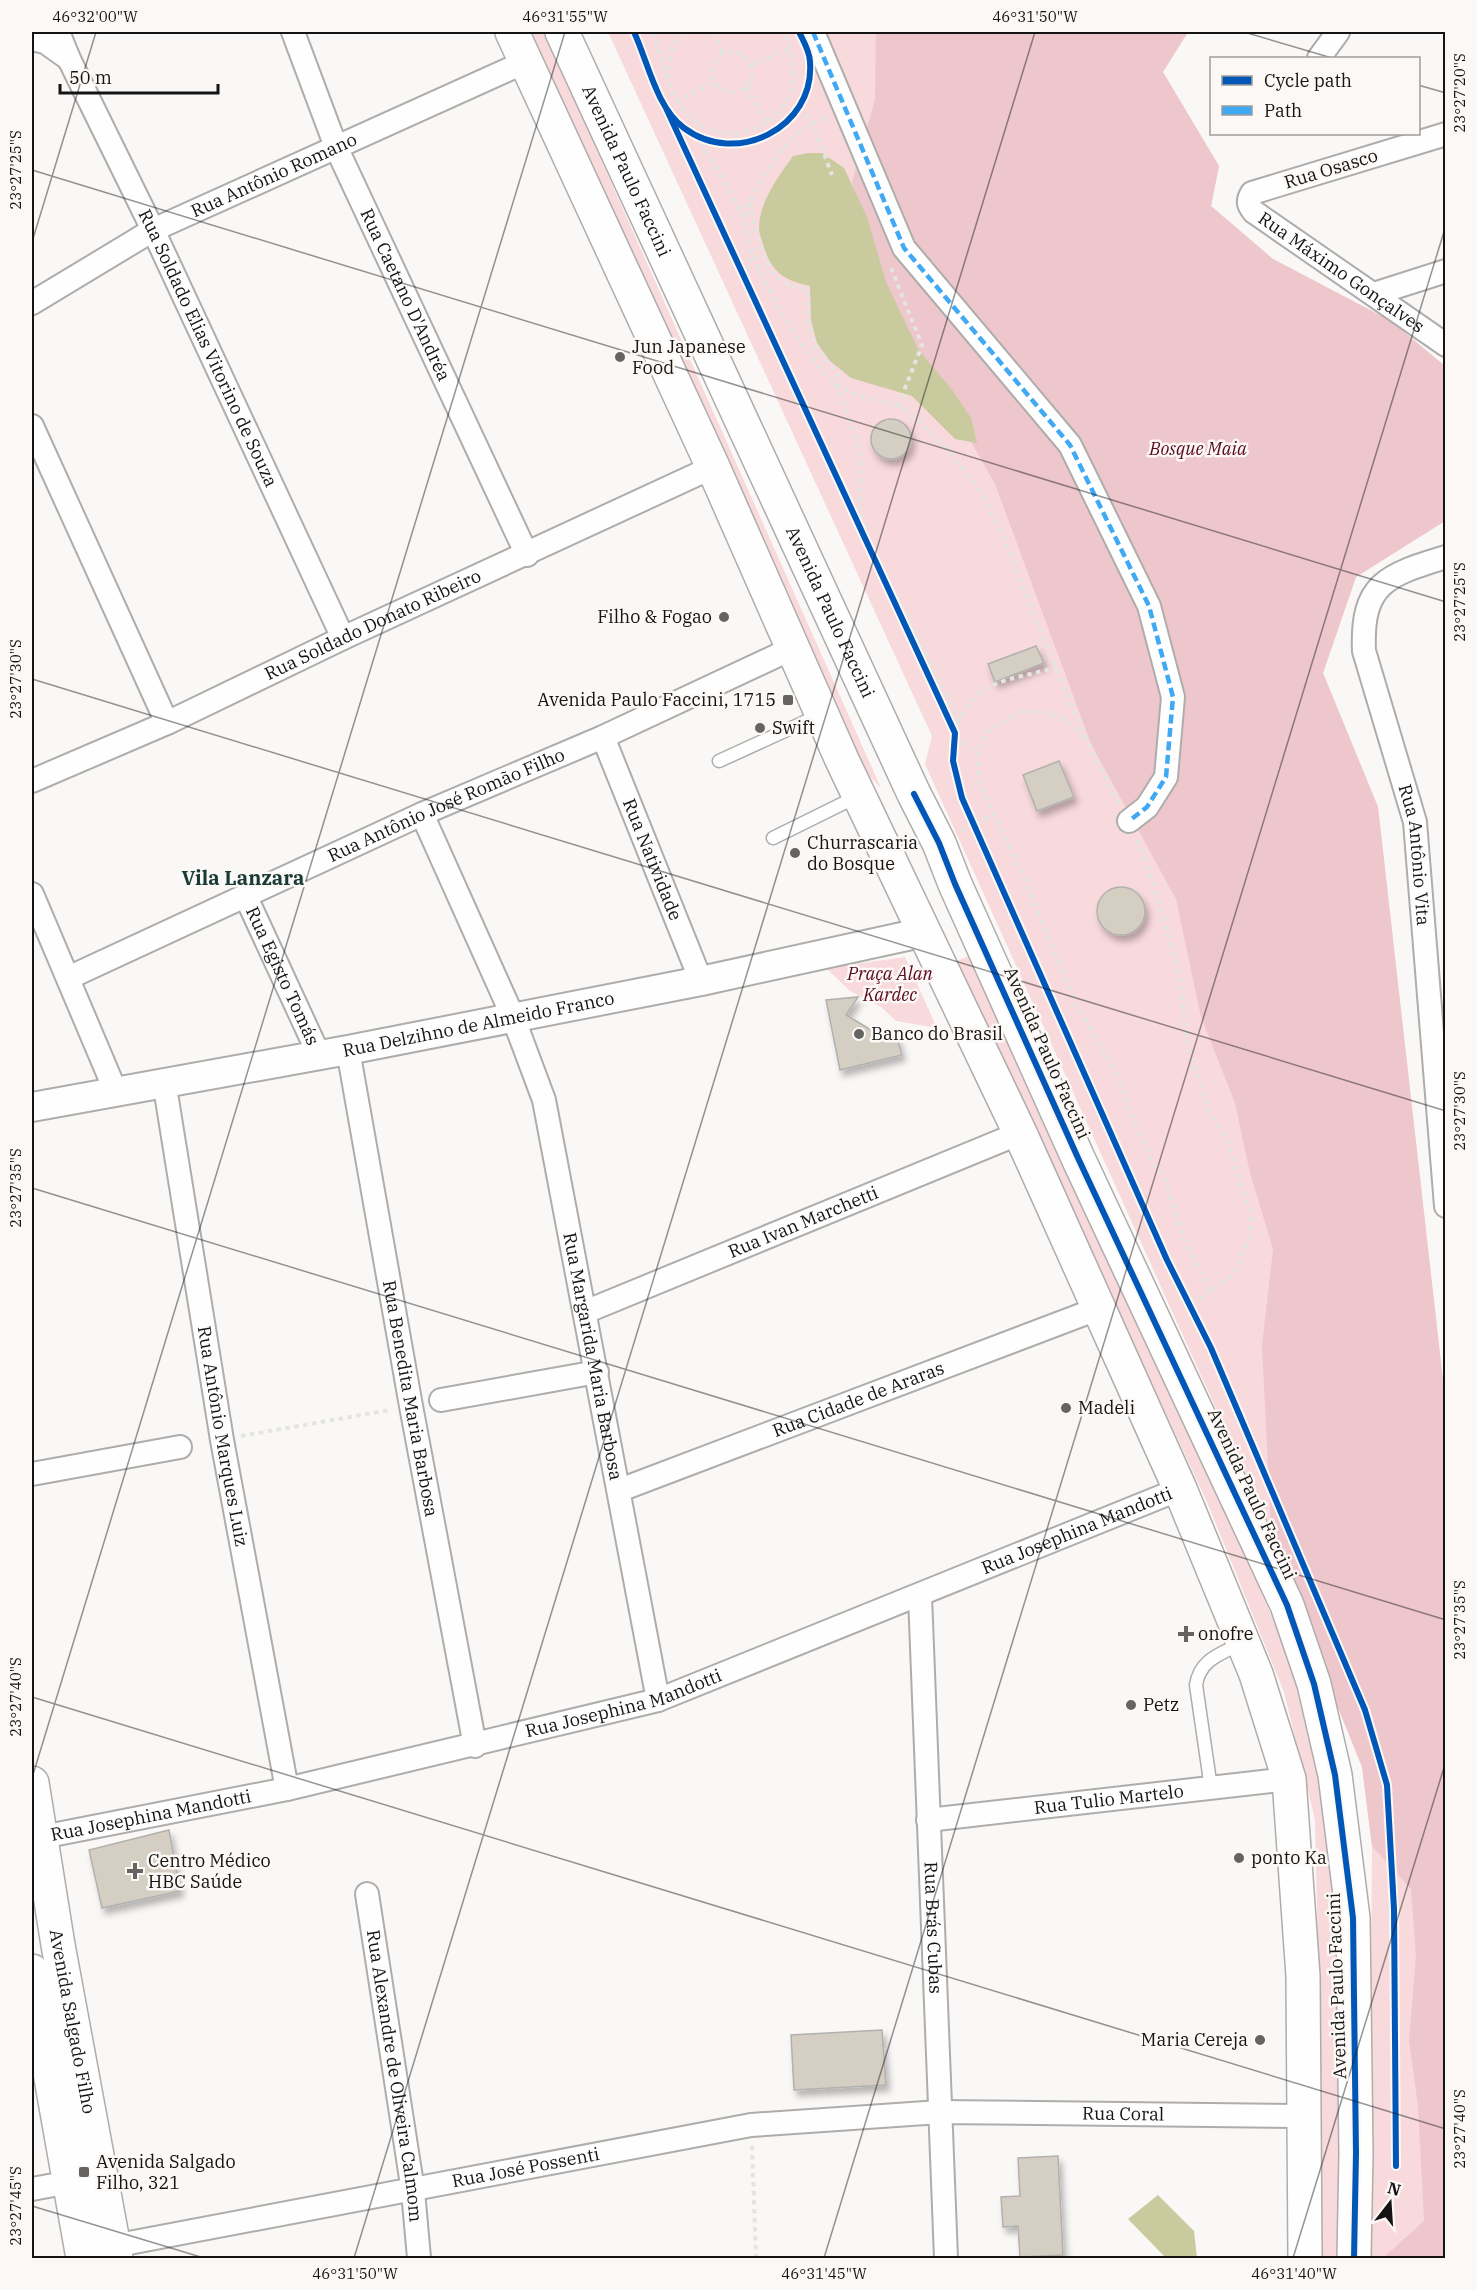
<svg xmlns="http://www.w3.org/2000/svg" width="1477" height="2290" font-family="'IBM Plex Serif',serif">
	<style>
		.green { fill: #f8d9dc }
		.forest { fill: #eec7cc }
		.water { fill: #c9ca9e }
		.building { fill: #d5cec2; stroke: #b2b1b0; stroke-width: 1.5; filter: url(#shadow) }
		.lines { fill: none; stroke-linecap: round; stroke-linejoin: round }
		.service-casing { stroke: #aeadab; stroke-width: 15 }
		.minor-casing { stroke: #aeadab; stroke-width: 26 }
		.tertiary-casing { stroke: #aeadab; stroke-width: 32 }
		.secondary-casing { stroke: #aeadab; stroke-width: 36 }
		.path { stroke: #e4e4e3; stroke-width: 4; stroke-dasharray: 4.5 4.5; stroke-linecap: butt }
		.service { stroke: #fefefe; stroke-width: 12 }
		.minor { stroke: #fefefe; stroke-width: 22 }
		.tertiary { stroke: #fefefe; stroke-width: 28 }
		.secondary { stroke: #fefefe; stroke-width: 33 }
		.quiet { stroke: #3fa9f5; stroke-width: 4.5; stroke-dasharray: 9 4.5; stroke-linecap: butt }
		.cycleway-casing { stroke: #fbf8f5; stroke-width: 10 }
		.cycleway { stroke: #0057b8; stroke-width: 6 }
		.ticks { fill: none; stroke: #151414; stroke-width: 1.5; stroke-opacity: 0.45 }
		.poi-dot { fill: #656463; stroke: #fbf8f5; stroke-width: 2 }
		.labels { text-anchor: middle; stroke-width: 5; stroke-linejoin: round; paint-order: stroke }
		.street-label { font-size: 18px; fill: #151414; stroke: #fbf8f5 }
		.poi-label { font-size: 18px; fill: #151414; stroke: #fbf8f5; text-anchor: start }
		.park-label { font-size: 18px; font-style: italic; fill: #5b0a23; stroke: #fbf8f5 }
		.neighbourhood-label { font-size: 20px; font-weight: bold; fill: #183935; stroke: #fbf8f5 }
		.neatline { fill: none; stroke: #151414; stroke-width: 2 }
		.ticks-label { font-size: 15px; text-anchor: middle; fill: #151414 }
	</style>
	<defs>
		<filter id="shadow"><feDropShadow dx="3.5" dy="6" stdDeviation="3" flood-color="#0004"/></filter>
	</defs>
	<rect width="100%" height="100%" fill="#faf8f6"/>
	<path class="green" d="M523,32H544L881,788L850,757Z
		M608,32H1188L1163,72L1219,166L1211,206L1273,259L1391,321L1445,366V521L1356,577L1323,673L1378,807L1445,1398V2258H1369L1372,1846L1362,1767L1222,1422L925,764L932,736Z
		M972,955L1221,1491L1299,1685L1331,1821L1341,2080L1338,2258H1319L1321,2083L1315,1820L1284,1692L1207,1502L956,961Z
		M905,957L937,1028L896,1021L881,1007L850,991L826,968Z"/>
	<path class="forest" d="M876,32H1188L1163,72L1219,166L1211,206L1273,259L1391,321L1445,366V521L1356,577L1323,673L1378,807L1445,1398V2258H1383L1424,2221L1418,2106L1409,2041L1416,1956L1411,1889L1372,1846L1362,1767L1272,1544L1262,1346L1273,1249L1250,1173L1235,1103L1201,1017L1176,899L1091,744L995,484L883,288L852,182L875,99Z"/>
	<path class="water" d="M808,153H822L844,168L867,217L886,282L918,349L953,391L971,418L977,443L955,439L912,396L851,378L830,361L817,343L811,320L810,286C787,281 773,274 765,250C763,243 759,235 759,228C759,202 779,176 793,156Z
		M1158,2195L1194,2231L1197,2258H1166L1128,2219Z"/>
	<path class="building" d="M871 439a20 20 0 1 1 40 0a20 20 0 1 1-40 0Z
		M1036,646L1044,663L995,682L988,664Z
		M1059,761L1074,797L1037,811L1023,775Z
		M1097 911a24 24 0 1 1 48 0a24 24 0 1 1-48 0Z
		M858,997L846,1015L876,1033L896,1035L902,1055L840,1070L826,1000Z
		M169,1830L180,1891L102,1908L89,1850Z
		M882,2030L886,2085L794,2090L791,2035Z
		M1058,2156L1063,2255L1020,2257L1018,2226L1003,2227L1001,2197L1020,2196L1018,2158Z"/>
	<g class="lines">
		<g class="service-casing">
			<path id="service" d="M719,761L822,714
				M773,838L858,796
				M1211,1788L1196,1685C1200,1659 1221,1654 1242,1643"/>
		</g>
		<g class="minor-casing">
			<g id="minor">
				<path id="s1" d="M58,32L69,59L153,230L343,638"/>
				<path id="s2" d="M293,32L336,147L527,555"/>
				<path d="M813,32L904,248L1070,445L1149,606L1173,697L1166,777L1147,807L1129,821"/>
				<path d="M32,39L45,42L69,59"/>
				<path d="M1319,58L1338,32"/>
				<path id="s3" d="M1446,134L1252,193C1247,201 1248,205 1254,212L1446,345"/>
				<path d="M1374,294L1446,271"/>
				<path id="s4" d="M32,303L153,230L525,62"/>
				<path d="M32,426L167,723"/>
				<path id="s5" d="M1446,557C1387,575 1361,583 1364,651L1415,822L1446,1206"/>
				<path id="s6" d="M603,737L701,981"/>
				<path id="s7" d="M32,781L167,723L343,638L713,467"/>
				<path id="s8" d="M422,814L513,1017L544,1100L658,1700"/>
				<path d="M32,894L115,1090"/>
				<path id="s9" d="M246,897L319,1055"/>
				<path id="s10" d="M68,978L422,814L603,737L791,649"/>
				<path id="s11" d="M348,1050L411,1406L475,1746"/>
				<path id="s12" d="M164,1081L222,1440L287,1789"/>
				<path id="s13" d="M585,1312L1020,1133"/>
				<path d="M441,1400L597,1372"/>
				<path d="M32,1474L180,1447"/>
				<path id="s14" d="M620,1490L1097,1309"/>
				<path id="s15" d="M920,1596L946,2258"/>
				<path id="s16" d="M928,1820L1289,1779"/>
				<path id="s17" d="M42,1837L287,1789L658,1700L1180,1489"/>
				<path id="s18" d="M367,1894L413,2191L419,2258"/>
				<path d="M32,2189L70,2182"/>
				<path id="s19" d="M113,2246L751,2125L940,2112L1304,2116"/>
			</g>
		</g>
		<g class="tertiary-casing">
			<g id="tertiary">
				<path id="s20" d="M32,1107L348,1050L701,981L925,932"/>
			</g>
		</g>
		<g class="secondary-casing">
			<g id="secondary">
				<path d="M512,32L713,467L842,760L1020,1133L1180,1489L1256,1674L1289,1779L1303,1976L1305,2258"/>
				<path id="s21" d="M562,32L914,794L939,843L955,884L1078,1158L1287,1605L1314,1684L1335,1775L1353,1918L1356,2153L1354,2258"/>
				<path id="s22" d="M32,1783L58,1945L116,2258"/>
				<path d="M32,1971L83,2258"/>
			</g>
		</g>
		<path class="path" d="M653,32L667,77
			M682,32C670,47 664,69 671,88C703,176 834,123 782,32
			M713,32L724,55
			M712 72a20 20 0 1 1 40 0a20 20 0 1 1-40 0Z
			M751,65L791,48
			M746,87L767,123
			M676,101L716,82
			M798,109L812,122L832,175
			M697,135C712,161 728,187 741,214C747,226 748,241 753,253C768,292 803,356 835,382C854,399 876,397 897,406C917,414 964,467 976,486C1000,524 1015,568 1032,610C1059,675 1085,741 1119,803
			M750,202C755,228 761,273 789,285C794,287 801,288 807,289V316L814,345L839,376
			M743,216C762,178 783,131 827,118
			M891,268L922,345L898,406
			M746,280L751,251
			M836,384L860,450V511L868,537L959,720
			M955,733C973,677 1008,682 1057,667
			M954,737L977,753
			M1084,738L1068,722L1048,712L1021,711L987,732L977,753L979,783L1021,871L1076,1004L1118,1076L1134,1122L1151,1158L1165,1179L1184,1240L1211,1292
			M961,831L992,815
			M1137,840L1152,881L1177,966L1188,1048L1210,1113L1226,1138L1251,1217L1249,1238L1233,1275L1190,1306
			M241,1436L390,1410
			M752,2146L756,2258"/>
		<use href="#service" class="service"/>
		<use href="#minor" class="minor"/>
		<use href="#tertiary" class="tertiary"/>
		<use href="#secondary" class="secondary"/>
		<path class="quiet" d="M813,32L904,248L1070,445L1149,606L1173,697L1166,777L1147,807L1129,821"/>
		<g class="cycleway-casing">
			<path id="cycleway" d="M634,32C648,62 656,107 684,128C736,167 815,128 810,62C810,52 803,40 799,32
				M666,108L955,733L953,761L962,798L1167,1260L1211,1348L1365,1710L1387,1785L1394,1909L1396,2166
				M914,794L939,843L955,884L1078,1158L1287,1605L1314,1684L1335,1775L1353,1918L1356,2153L1354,2258"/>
		</g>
		<use href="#cycleway" class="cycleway"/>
	</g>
	<path class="ticks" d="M1244,32L1332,58M1418,85L1446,93M32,170L1446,602M32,242L96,32M32,679L1446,1111M32,1188L1446,1620M32,1697L1446,2129M32,1778L565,32M32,2206L204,2258M354,2258L1035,32M824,2258L1446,225M1293,2258L1446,1761"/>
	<g class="poi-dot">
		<circle cx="620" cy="357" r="6"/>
		<circle cx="724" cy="617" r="6"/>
		<rect x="782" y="694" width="12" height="12" rx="3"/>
		<circle cx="760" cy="728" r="6"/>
		<circle cx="795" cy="853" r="6"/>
		<circle cx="859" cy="1034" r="6"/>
		<circle cx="1066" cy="1408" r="6"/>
		<path d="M1183 1625h6v6h6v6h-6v6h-6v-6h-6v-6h6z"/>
		<circle cx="1131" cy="1705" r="6"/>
		<circle cx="1239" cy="1858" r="6"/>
		<path d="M132 1862h6v6h6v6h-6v6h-6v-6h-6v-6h6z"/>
		<circle cx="1260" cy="2040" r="6"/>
		<rect x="78" y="2166" width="12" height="12" rx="3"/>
	</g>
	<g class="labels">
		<g class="street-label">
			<text transform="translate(1331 169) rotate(-17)" y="6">Rua Osasco</text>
			<text dy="6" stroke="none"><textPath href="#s21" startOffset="153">Avenida Paulo Faccini</textPath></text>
			<text dy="6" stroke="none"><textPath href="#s4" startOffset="274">Rua Antônio Romano</textPath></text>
			<text dy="6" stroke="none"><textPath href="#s3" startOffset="330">Rua Máximo Gonçalves</textPath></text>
			<text dy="6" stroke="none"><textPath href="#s2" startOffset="286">Rua Caetano D'Andréa</textPath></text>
			<text dy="6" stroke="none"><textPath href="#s1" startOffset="350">Rua Soldado Elias Vitorino de Souza</textPath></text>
			<text dy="6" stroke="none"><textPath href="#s21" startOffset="639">Avenida Paulo Faccini</textPath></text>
			<text dy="6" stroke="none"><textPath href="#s7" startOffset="375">Rua Soldado Donato Ribeiro</textPath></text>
			<text dy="6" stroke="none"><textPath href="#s10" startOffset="416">Rua Antônio José Romão Filho</textPath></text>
			<text dy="6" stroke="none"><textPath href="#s5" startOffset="352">Rua Antônio Vita</textPath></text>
			<text dy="6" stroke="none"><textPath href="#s6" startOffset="132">Rua Natividade</textPath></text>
			<text dy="6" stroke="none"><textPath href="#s9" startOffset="87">Rua Egisto Tomás</textPath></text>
			<text dy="6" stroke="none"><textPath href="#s20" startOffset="454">Rua Delzihno de Almeido Franco</textPath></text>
			<text transform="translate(1047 1053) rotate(66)" y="6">Avenida Paulo Faccini</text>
			<text dy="6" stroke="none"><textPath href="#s13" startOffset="236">Rua Ivan Marchetti</textPath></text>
			<text dy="6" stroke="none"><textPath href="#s8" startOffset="572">Rua Margarida Maria Barbosa</textPath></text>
			<text dy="6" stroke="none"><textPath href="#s11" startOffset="354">Rua Benedita Maria Barbosa</textPath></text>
			<text dy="6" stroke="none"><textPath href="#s14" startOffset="255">Rua Cidade de Araras</textPath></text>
			<text dy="6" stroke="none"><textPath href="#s12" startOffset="360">Rua Antônio Marques Luiz</textPath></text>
			<text transform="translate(1252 1494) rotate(65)" y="6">Avenida Paulo Faccini</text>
			<text dy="6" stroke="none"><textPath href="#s17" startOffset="1083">Rua Josephina Mandotti</textPath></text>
			<text dy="6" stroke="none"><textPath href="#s17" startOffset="597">Rua Josephina Mandotti</textPath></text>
			<text dy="6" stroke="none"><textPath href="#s16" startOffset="182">Rua Tulio Martelo</textPath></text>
			<text dy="6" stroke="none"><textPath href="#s17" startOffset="111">Rua Josephina Mandotti</textPath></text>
			<text dy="6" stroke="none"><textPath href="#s15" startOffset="332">Rua Brás Cubas</textPath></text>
			<text transform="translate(1337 1986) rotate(-92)" y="6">Avenida Paulo Faccini</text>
			<text dy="6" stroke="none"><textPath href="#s22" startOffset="242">Avenida Salgado Filho</textPath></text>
			<text dy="6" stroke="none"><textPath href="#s18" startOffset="184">Rua Alexandre de Oliveira Calmom</textPath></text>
			<text dy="6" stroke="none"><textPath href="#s19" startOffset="1022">Rua Coral</textPath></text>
			<text dy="6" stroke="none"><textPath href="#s19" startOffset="420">Rua José Possenti</textPath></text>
		</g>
		<g class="poi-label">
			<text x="632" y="353">Jun Japanese<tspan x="632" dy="21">Food</tspan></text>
			<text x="712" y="623" text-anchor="end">Filho &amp; Fogao</text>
			<text x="776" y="706" text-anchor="end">Avenida Paulo Faccini, 1715</text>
			<text x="772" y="734">Swift</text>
			<text x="807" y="849">Churrascaria<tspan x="807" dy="21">do Bosque</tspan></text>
			<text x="871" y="1040">Banco do Brasil</text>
			<text x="1078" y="1414">Madeli</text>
			<text x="1198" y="1640">onofre</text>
			<text x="1143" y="1711">Petz</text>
			<text x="1251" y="1864">ponto Ka</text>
			<text x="148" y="1867">Centro Médico<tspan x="148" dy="21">HBC Saúde</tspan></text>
			<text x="1248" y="2046" text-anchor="end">Maria Cereja</text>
			<text x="96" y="2168">Avenida Salgado<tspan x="96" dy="21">Filho, 321</tspan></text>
		</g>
		<g class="park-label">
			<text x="1198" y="455">Bosque Maia</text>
			<text x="890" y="980">Praça Alan<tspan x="890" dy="21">Kardec</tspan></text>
		</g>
		<g class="neighbourhood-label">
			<text x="243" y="885">Vila Lanzara</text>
		</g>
	</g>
	<rect width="1477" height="2290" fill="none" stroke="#fbf8f5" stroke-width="66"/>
	<rect x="1210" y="57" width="210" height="78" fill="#fbf8f5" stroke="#9f9d9b" stroke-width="1.5"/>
	<rect x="1222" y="76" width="30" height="9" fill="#0057b8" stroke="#9f9d9b" stroke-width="1.5"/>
	<text x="1264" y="87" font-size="18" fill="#151414">Cycle path</text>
	<rect x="1222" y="106" width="30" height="9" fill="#3fa9f5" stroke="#9f9d9b" stroke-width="1.5"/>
	<text x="1264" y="117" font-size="18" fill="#151414">Path</text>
	<g transform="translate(1390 2203) rotate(17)" stroke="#fbf8f5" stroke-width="4.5" paint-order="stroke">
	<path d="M0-4.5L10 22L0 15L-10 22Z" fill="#151414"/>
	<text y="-9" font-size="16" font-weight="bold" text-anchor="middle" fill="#151414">N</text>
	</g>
	<path d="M60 84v9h158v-9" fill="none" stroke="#151414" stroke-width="3"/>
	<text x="69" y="84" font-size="18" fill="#151414" stroke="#fbf8f5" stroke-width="4.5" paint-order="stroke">50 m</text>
	<rect x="33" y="33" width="1411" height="2224" class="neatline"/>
	<g class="ticks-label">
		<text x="95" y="22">46°32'00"W</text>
		<text x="565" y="22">46°31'55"W</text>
		<text x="1035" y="22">46°31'50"W</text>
		<text transform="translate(1460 93) rotate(-90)" y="5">23°27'20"S</text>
		<text transform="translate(16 170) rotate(-90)" y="5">23°27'25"S</text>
		<text transform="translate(1460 602) rotate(-90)" y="5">23°27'25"S</text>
		<text transform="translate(16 679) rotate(-90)" y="5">23°27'30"S</text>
		<text transform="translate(1460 1111) rotate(-90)" y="5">23°27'30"S</text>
		<text transform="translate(16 1188) rotate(-90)" y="5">23°27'35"S</text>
		<text transform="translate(1460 1620) rotate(-90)" y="5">23°27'35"S</text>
		<text transform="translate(16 1697) rotate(-90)" y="5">23°27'40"S</text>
		<text transform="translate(1460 2129) rotate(-90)" y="5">23°27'40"S</text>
		<text transform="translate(16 2206) rotate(-90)" y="5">23°27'45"S</text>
		<text x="355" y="2279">46°31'50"W</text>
		<text x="824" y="2279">46°31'45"W</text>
		<text x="1294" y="2279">46°31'40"W</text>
	</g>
</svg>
